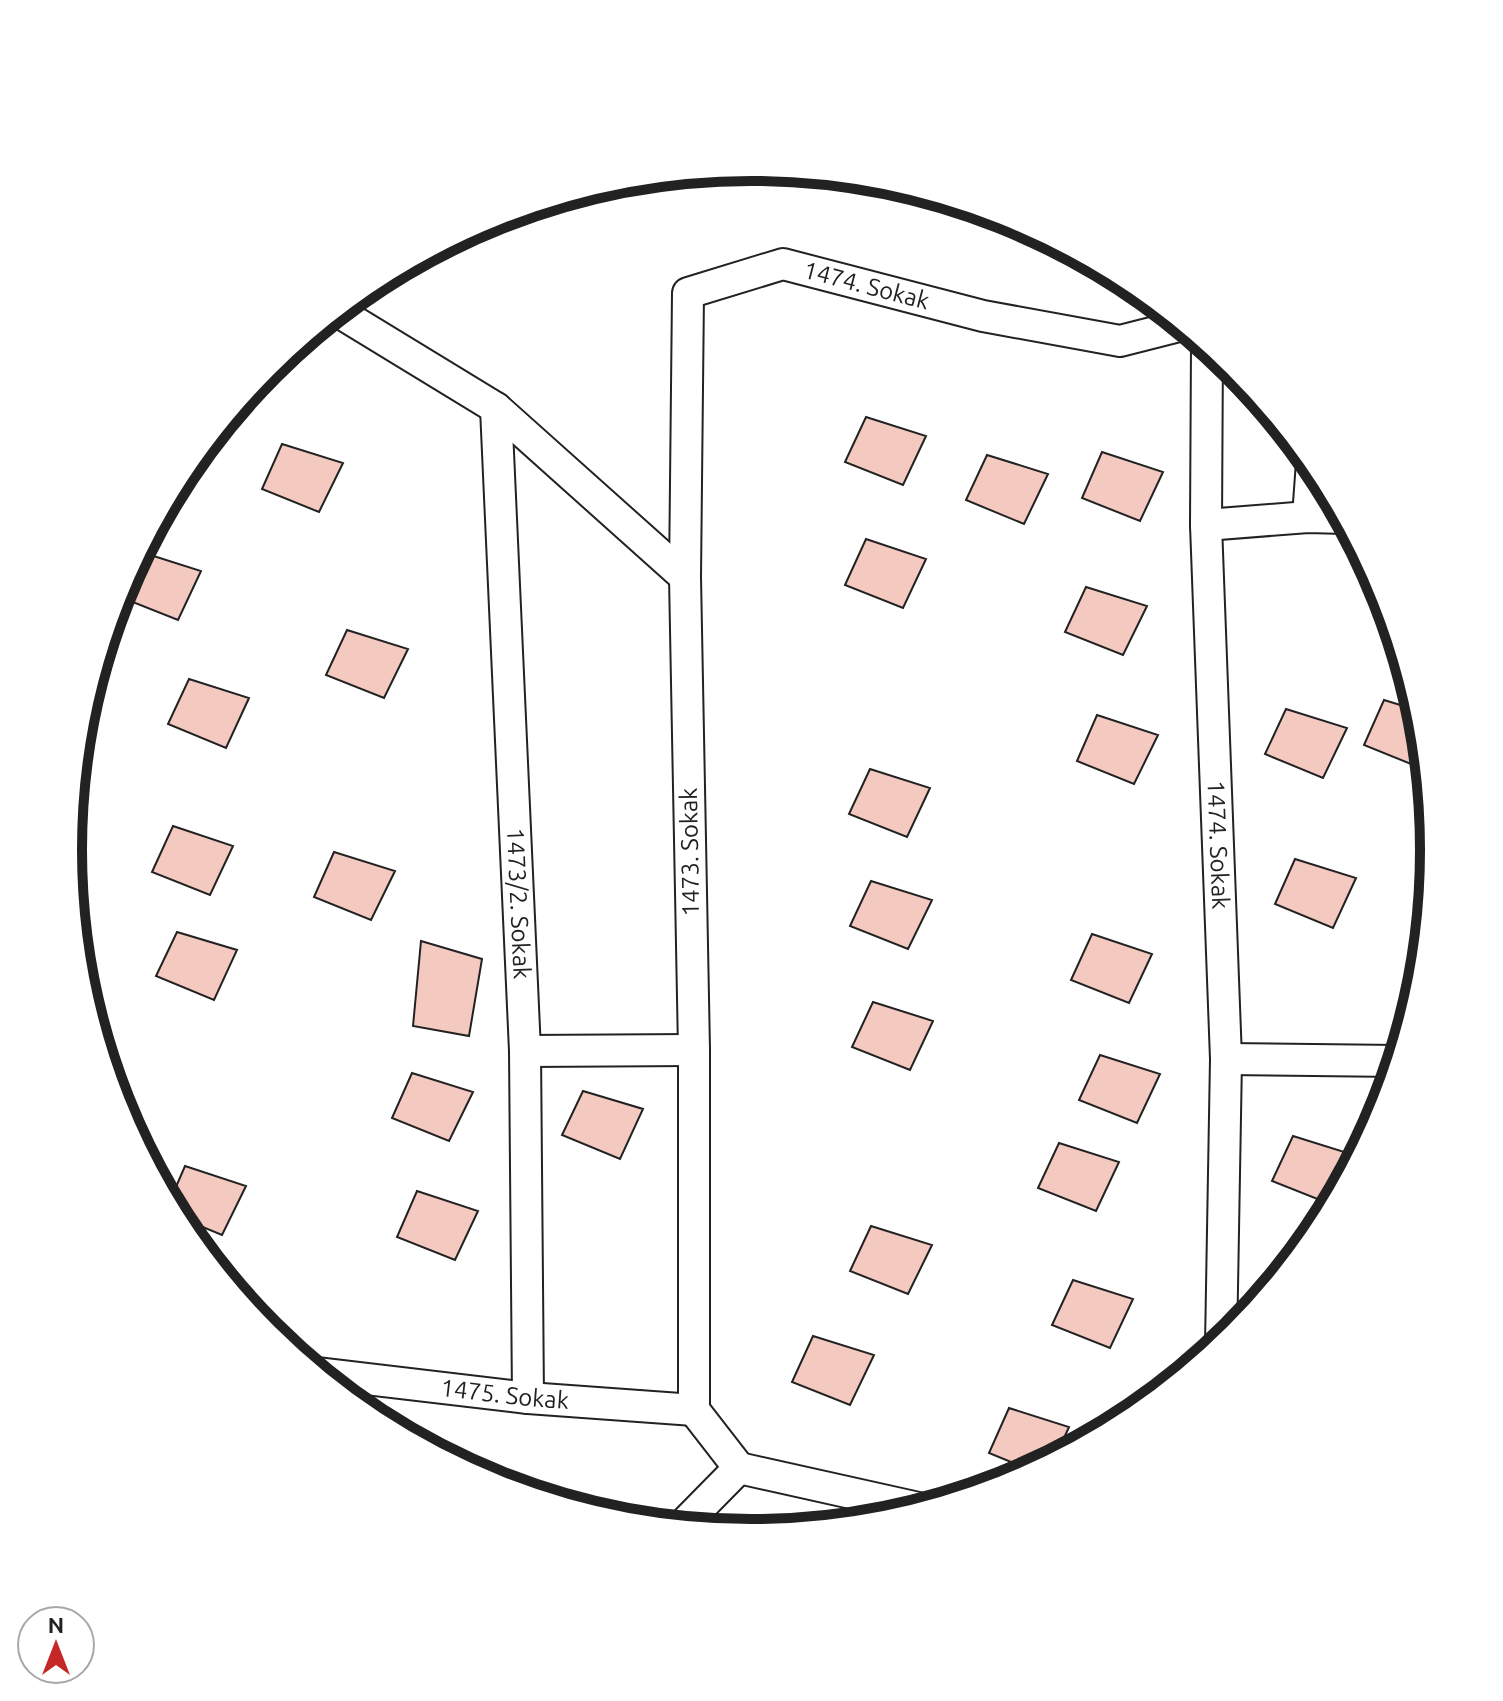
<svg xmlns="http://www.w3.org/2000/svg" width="1503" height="1701" font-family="Ubuntu,sans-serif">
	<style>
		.building { fill: #f3c9c0; stroke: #222; stroke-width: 2 }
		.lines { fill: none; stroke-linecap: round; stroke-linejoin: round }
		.street-casing { stroke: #222; stroke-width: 34 }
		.street { stroke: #fff; stroke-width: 30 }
		.labels { text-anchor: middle; stroke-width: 6; stroke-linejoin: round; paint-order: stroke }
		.street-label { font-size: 24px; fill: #222; stroke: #fff }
		.rim { fill: none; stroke: #222; stroke-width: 10 }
	</style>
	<rect width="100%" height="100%" fill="#fff"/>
	<path class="building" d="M866,417L926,436L903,485L845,462Z
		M282,444L343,463L319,512L262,489Z
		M1102,452L1163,472L1140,521L1082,498Z
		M987,455L1048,474L1024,524L966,500Z
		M866,539L926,559L903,608L845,585Z
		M141,552L201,571L178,620L120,597Z
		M1086,587L1147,606L1123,655L1065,632Z
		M347,630L408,649L384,698L326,675Z
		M189,679L249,698L226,748L168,724Z
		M1384,700L1420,711L1426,758L1421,768L1364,745Z
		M1286,709L1347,728L1323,778L1265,754Z
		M1097,715L1158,735L1134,784L1077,761Z
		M870,769L930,788L907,837L849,814Z
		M173,826L233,846L210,895L152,872Z
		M334,852L395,871L371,920L314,897Z
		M1295,859L1356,878L1333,928L1275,904Z
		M871,881L932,900L908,949L850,926Z
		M177,932L237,950L214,1000L156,976Z
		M1092,934L1152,954L1129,1003L1071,980Z
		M421,941L482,959L469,1036L413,1026Z
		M873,1002L933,1021L910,1070L852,1047Z
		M1100,1055L1160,1074L1137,1123L1079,1100Z
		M412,1073L473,1092L449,1141L392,1118Z
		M583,1091L643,1109L620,1159L562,1135Z
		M1293,1136L1354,1155L1330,1204L1272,1181Z
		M1059,1143L1119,1162L1096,1211L1038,1188Z
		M185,1166L246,1186L222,1235L176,1216L169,1203Z
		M417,1191L478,1211L455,1260L397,1237Z
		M871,1226L932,1245L908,1294L850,1271Z
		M1073,1280L1133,1299L1110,1348L1052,1325Z
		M813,1336L874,1355L850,1405L792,1382Z
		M1009,1408L1069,1427L1054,1460L1033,1471L989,1453Z"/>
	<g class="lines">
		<g class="street-casing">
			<g id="street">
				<path d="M337,311L496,408L685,577"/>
				<path id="s1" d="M1207,345L1206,525L1226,1059L1221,1345"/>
				<path id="s2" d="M496,408L525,1051L528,1398"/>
				<path d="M1308,517L1312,462"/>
				<path d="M1206,525L1308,517L1345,518"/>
				<path d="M525,1051L694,1050"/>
				<path d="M1226,1059L1398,1061"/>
				<path id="s3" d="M316,1373L528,1398L694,1410"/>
				<path id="s4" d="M739,1468L694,1410V1050L685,577L688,293L783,264L983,316L1120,341L1183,325"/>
				<path d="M739,1468L923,1509"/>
				<path d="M681,1527L739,1468"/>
			</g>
		</g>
		<use href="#street" class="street"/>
	</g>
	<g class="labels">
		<g class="street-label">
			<text dy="8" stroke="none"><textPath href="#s4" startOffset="1376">1474. Sokak</textPath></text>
			<text dy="8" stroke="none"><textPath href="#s1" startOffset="500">1474. Sokak</textPath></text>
			<text transform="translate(690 852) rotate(-91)" y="8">1473. Sokak</text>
			<text dy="8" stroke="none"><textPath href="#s2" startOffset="496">1473/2. Sokak</textPath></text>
			<text dy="8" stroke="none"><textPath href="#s3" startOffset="190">1475. Sokak</textPath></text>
		</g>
	</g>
	<path d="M0 0H1503V1701H0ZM82 850a669 669 0 1 1 1338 0a669 669 0 1 1-1338 0Z" fill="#fff" fill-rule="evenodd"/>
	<path class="rim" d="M82 850a669 669 0 1 1 1338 0a669 669 0 1 1-1338 0Z"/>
	<g transform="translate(56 1645)"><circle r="38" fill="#ffffff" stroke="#a7a7a7" stroke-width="2"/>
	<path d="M0-6L14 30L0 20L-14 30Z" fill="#c62828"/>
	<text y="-12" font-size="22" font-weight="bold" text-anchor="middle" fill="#222222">N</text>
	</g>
</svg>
